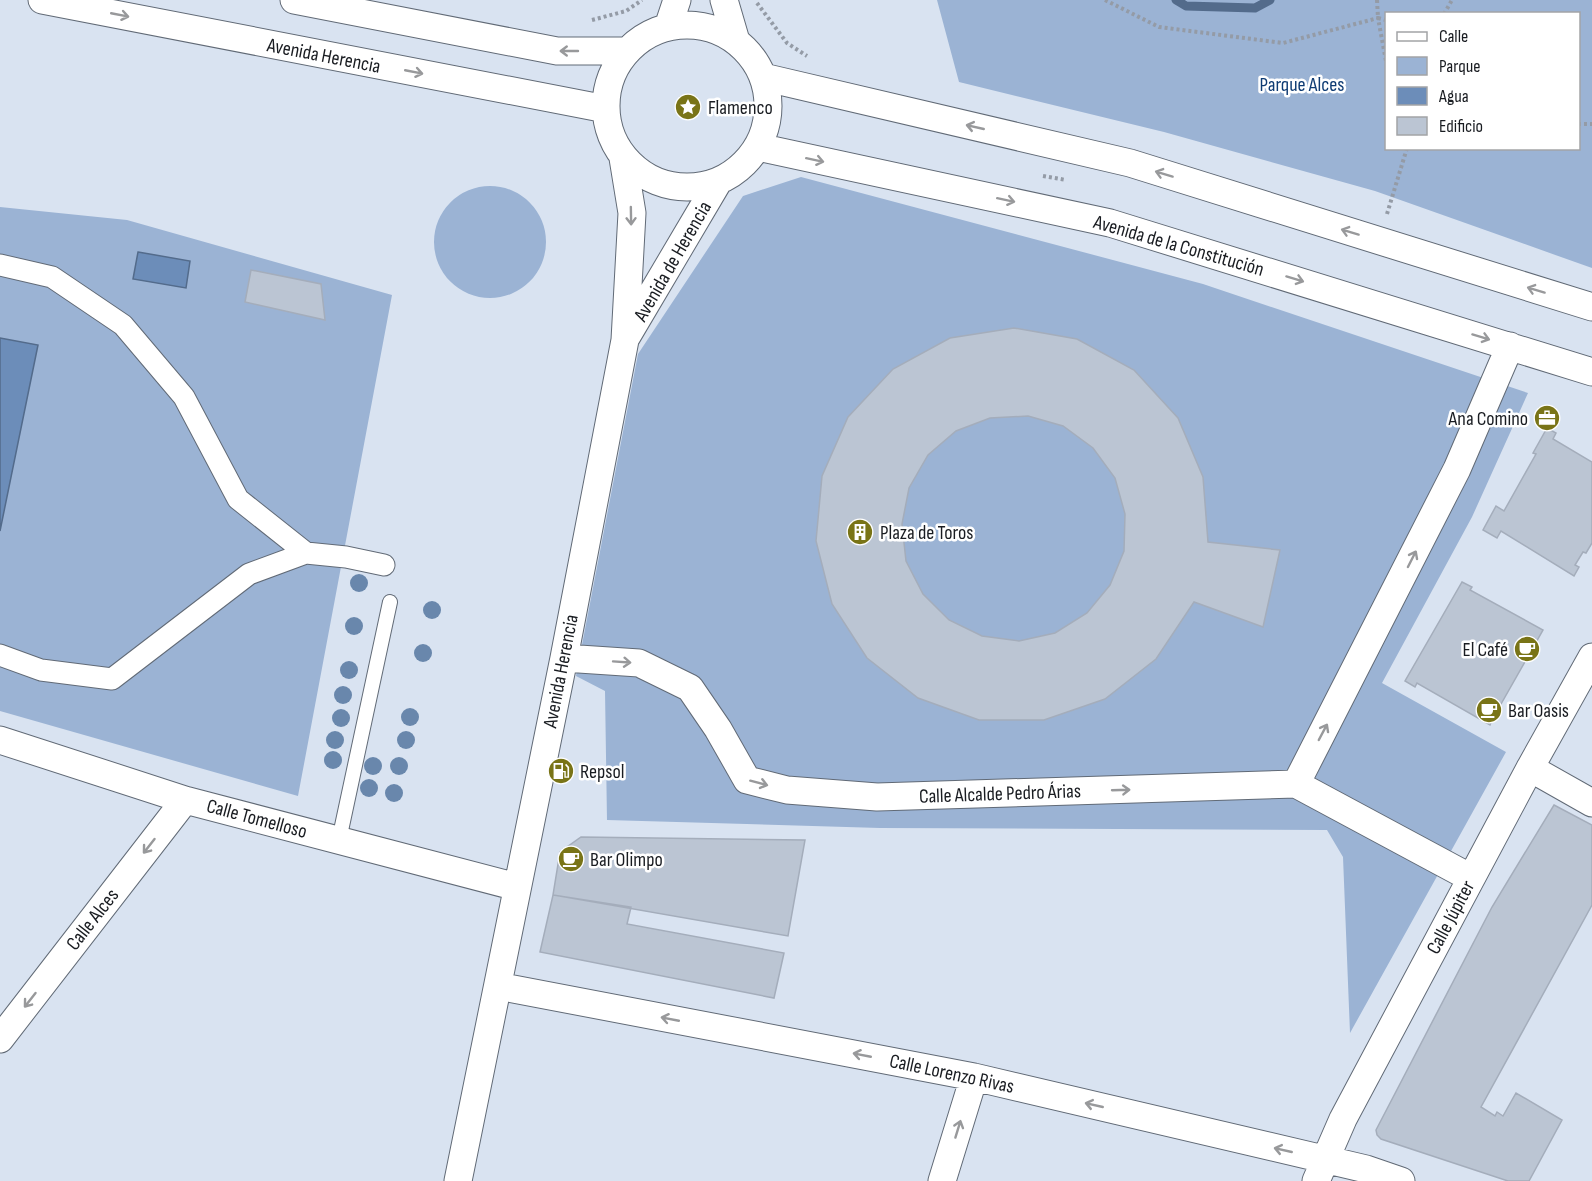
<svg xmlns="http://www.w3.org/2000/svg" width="1592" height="1181" font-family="'Sofia Sans Condensed',sans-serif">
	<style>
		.green { fill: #9bb3d4; fill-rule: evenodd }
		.water { fill: #6c8db9; stroke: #536b8b; stroke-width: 1.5 }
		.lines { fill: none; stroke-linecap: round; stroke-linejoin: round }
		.stream { stroke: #536b8b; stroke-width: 9 }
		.building { fill: #bbc5d3; stroke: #a4adbb; stroke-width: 1.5; fill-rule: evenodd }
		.service-casing { stroke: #616a76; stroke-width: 16 }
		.pedestrian-casing { stroke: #616a76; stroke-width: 23 }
		.minor-casing { stroke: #616a76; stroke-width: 29 }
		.path { stroke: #949ba6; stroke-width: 4; stroke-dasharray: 3 3; stroke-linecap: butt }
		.service { stroke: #fff; stroke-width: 14 }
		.pedestrian { stroke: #fff; stroke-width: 21 }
		.minor { stroke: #fff; stroke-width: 27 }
		.tree { fill: #6987ac }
		.oneway { stroke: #98999b }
		.labels { text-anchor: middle; stroke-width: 5; stroke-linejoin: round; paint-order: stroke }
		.street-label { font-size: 20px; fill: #191c21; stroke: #fff }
		.park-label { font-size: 20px; fill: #0e3b73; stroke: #fff }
		.poi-label { font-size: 20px; fill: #191c21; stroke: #fff; text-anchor: start }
	</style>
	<rect width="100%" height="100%" fill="#d9e3f1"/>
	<path class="green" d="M937,0H1592V268L1375,191L1164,132L959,82ZM1386,14H1578V148H1386Z
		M801,177L1203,284L1528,393L1472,517L1382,683L1506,752L1350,1033L1343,857L1327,830L880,828L607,820L605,691L576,676L638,354L743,196Z
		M434 242a56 56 0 1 1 112 0a56 56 0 1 1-112 0Z
		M0,207L127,220L392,295L298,796L0,711Z"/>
	<path class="water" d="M138,252L190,261L186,288L133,279Z
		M0,338L38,345L0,531Z"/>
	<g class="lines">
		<path class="stream" d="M1176,0L1186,6L1255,8L1270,0"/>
	</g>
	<path class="building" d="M251,270L321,284L325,320L245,302Z
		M1014,328L1077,339L1134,370L1178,418L1203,477L1208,542L1280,550L1263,627L1194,602L1156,659L1105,699L1044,720H979L918,698L867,658L832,604L816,541L822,476L848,417L893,369L950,338ZM1028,416L1063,426L1093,448L1115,478L1125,514L1124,551L1110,585L1087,613L1055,633L1019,641L982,636L949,620L923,594L906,561L902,524L909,488L928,455L956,431L990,418Z
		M1547,428L1556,433L1553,439L1592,462V543L1586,553L1583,552L1575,565L1579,567L1574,576L1501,531L1497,538L1483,530L1496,506L1504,511L1536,454L1533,453Z
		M1462,582L1472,587L1470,590L1543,630L1501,704L1498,702L1489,719L1492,720L1490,725L1417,683L1415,687L1405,681Z
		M1554,805L1592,825V905L1481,1107L1495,1116L1497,1112L1503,1116L1516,1093L1562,1120L1529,1181H1508L1381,1139L1377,1135L1376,1130L1492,907Z
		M581,837L805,840L788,936L553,895L560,852Z
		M553,895L631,907L627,924L784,953L774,998L540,952Z"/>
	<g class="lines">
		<g class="service-casing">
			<path id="service" d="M339,840L390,602"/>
		</g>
		<g class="pedestrian-casing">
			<path id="pedestrian" d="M0,265L52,277L123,325L184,397L238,499L306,553
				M0,655L41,670L112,679L249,574L306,553L346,557L384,565"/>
		</g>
		<g class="minor-casing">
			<path id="minor" d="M42,0L606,109
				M294,0L557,51H627
				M724,0L736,41
				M606 106a81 81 0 1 1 162 0a81 81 0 1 1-162 0Z
				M668,27L677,0
				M763,77L1130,163L1592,307
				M758,147L1110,223L1592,372
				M627,336L718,182
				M564,658L639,663L690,688L718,729L747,780L787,790L877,797L1296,784L1471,878
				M0,740L185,800L517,887
				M1530,768L1592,803
				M1296,784L1457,469L1510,346
				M498,986L974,1077L1366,1169L1401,1181
				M0,1039L185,800
				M458,1181L564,658L625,340L632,213L623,158
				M942,1181L974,1077
				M1316,1181L1343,1119L1530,768L1592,657"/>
		</g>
		<path class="path" d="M1105,0L1159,27L1283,43L1378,18L1386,61
			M1377,0L1378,18L1386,20
			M757,3L787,43L807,56
			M1444,14L1452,0
			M592,20L626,11L642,0
			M1578,124H1592
			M1043,176L1066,180
			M1387,214L1407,148"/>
		<use href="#service" class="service"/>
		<use href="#pedestrian" class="pedestrian"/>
		<use href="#minor" class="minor"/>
	</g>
	<g class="tree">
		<circle cx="359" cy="583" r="9"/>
		<circle cx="432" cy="610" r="9"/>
		<circle cx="354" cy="626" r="9"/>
		<circle cx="423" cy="653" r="9"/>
		<circle cx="349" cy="670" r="9"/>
		<circle cx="343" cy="695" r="9"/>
		<circle cx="410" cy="717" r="9"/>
		<circle cx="341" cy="718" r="9"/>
		<circle cx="335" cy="740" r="9"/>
		<circle cx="406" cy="740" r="9"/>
		<circle cx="333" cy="760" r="9"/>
		<circle cx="373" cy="766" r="9"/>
		<circle cx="399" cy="766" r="9"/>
		<circle cx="369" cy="788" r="9"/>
		<circle cx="394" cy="793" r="9"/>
	</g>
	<defs><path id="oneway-shaft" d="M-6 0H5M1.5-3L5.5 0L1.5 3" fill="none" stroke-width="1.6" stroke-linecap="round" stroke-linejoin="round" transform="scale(1.5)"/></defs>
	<g class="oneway">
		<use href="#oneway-shaft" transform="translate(120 15) rotate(11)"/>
		<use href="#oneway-shaft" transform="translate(569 51) rotate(-180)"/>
		<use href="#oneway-shaft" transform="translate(414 72) rotate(11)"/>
		<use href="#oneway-shaft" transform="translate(975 127) rotate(-167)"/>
		<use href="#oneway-shaft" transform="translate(815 160) rotate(12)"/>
		<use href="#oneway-shaft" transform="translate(1164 174) rotate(-163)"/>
		<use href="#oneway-shaft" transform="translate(1006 200) rotate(12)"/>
		<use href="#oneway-shaft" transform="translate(631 216) rotate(89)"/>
		<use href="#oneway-shaft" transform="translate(1350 232) rotate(-163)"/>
		<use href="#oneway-shaft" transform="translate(1295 279) rotate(17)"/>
		<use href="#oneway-shaft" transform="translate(1536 290) rotate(-163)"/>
		<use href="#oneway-shaft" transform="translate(1481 337) rotate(17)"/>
		<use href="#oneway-shaft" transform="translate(1412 559) rotate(-63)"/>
		<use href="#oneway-shaft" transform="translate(622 662) rotate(4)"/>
		<use href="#oneway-shaft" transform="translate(1323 732) rotate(-62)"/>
		<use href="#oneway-shaft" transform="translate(759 783) rotate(15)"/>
		<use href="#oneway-shaft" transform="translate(1121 790) rotate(-2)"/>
		<use href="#oneway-shaft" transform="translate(149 846) rotate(128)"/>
		<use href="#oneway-shaft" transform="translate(30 1000) rotate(128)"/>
		<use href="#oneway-shaft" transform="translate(670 1019) rotate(-169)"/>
		<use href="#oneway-shaft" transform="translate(862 1055) rotate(-169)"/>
		<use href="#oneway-shaft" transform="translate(1094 1105) rotate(-167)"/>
		<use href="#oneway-shaft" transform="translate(958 1129) rotate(-73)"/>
		<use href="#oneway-shaft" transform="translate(1283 1150) rotate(-167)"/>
	</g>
	<defs>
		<g id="sight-disc" transform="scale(1.35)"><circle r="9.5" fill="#797417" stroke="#fff"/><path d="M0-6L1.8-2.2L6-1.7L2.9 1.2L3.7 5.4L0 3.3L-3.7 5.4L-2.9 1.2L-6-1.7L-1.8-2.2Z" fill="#fff"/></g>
		<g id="office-disc" transform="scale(1.35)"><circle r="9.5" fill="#797417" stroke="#fff"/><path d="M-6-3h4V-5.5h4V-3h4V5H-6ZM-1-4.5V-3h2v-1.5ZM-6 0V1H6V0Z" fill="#fff"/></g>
		<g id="building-disc" transform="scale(1.35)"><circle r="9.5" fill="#797417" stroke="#fff"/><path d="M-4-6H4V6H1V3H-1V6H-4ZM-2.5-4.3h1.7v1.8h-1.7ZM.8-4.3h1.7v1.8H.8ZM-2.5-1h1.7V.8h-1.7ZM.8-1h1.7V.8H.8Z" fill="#fff"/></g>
		<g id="cafe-disc" transform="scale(1.35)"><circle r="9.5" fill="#797417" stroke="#fff"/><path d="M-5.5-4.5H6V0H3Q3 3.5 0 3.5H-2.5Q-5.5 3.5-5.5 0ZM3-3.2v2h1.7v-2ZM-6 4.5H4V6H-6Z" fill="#fff"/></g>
		<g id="fuel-disc" transform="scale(1.35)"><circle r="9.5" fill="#797417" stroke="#fff"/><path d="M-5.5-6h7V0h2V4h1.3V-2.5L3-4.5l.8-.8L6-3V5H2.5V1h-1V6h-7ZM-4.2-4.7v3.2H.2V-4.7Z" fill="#fff"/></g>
	</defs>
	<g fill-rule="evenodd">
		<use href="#sight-disc" x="688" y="107"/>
		<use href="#office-disc" x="1547" y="418"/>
		<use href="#building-disc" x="860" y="532"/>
		<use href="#cafe-disc" x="1527" y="649"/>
		<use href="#cafe-disc" x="1489" y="710"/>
		<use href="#fuel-disc" x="561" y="771"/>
		<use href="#cafe-disc" x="571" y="859"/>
	</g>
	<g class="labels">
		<g class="street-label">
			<text transform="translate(324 55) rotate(11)" y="7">Avenida Herencia</text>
			<text transform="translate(1179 245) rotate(16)" y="7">Avenida de la Constitución</text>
			<text transform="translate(672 261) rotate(-60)" y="7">Avenida de Herencia</text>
			<text transform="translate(560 671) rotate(-79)" y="7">Avenida Herencia</text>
			<text transform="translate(1000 793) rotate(-2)" y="7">Calle Alcalde Pedro Árias</text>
			<text transform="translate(257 818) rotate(15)" y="7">Calle Tomelloso</text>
			<text transform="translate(1450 917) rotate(-62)" y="7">Calle Júpiter</text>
			<text transform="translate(92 919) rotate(-52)" y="7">Calle Alces</text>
			<text transform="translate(952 1073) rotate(12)" y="7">Calle Lorenzo Rivas</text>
		</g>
		<g class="park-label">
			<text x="1302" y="91">Parque Alces</text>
		</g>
		<g class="poi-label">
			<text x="708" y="114">Flamenco</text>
			<text x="1528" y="425" text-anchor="end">Ana Comino</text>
			<text x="880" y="539">Plaza de Toros</text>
			<text x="1508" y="656" text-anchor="end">El Café</text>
			<text x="1508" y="717">Bar Oasis</text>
			<text x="580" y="778">Repsol</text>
			<text x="590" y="866">Bar Olimpo</text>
		</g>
	</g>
	<rect x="1385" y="12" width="195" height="138" fill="#ffffff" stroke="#a3a4a6" stroke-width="1.5"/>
	<rect x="1397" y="32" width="30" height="9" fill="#ffffff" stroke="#a3a4a6" stroke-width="1.5"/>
	<text x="1439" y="42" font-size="18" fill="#191c21">Calle</text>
	<rect x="1397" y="57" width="30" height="18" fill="#9bb3d4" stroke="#a3a4a6" stroke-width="1.5"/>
	<text x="1439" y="72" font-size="18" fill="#191c21">Parque</text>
	<rect x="1397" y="87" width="30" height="18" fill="#6c8db9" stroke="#a3a4a6" stroke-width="1.5"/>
	<text x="1439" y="102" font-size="18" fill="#191c21">Agua</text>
	<rect x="1397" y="117" width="30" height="18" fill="#bbc5d3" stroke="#a3a4a6" stroke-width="1.5"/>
	<text x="1439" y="132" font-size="18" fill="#191c21">Edificio</text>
</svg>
